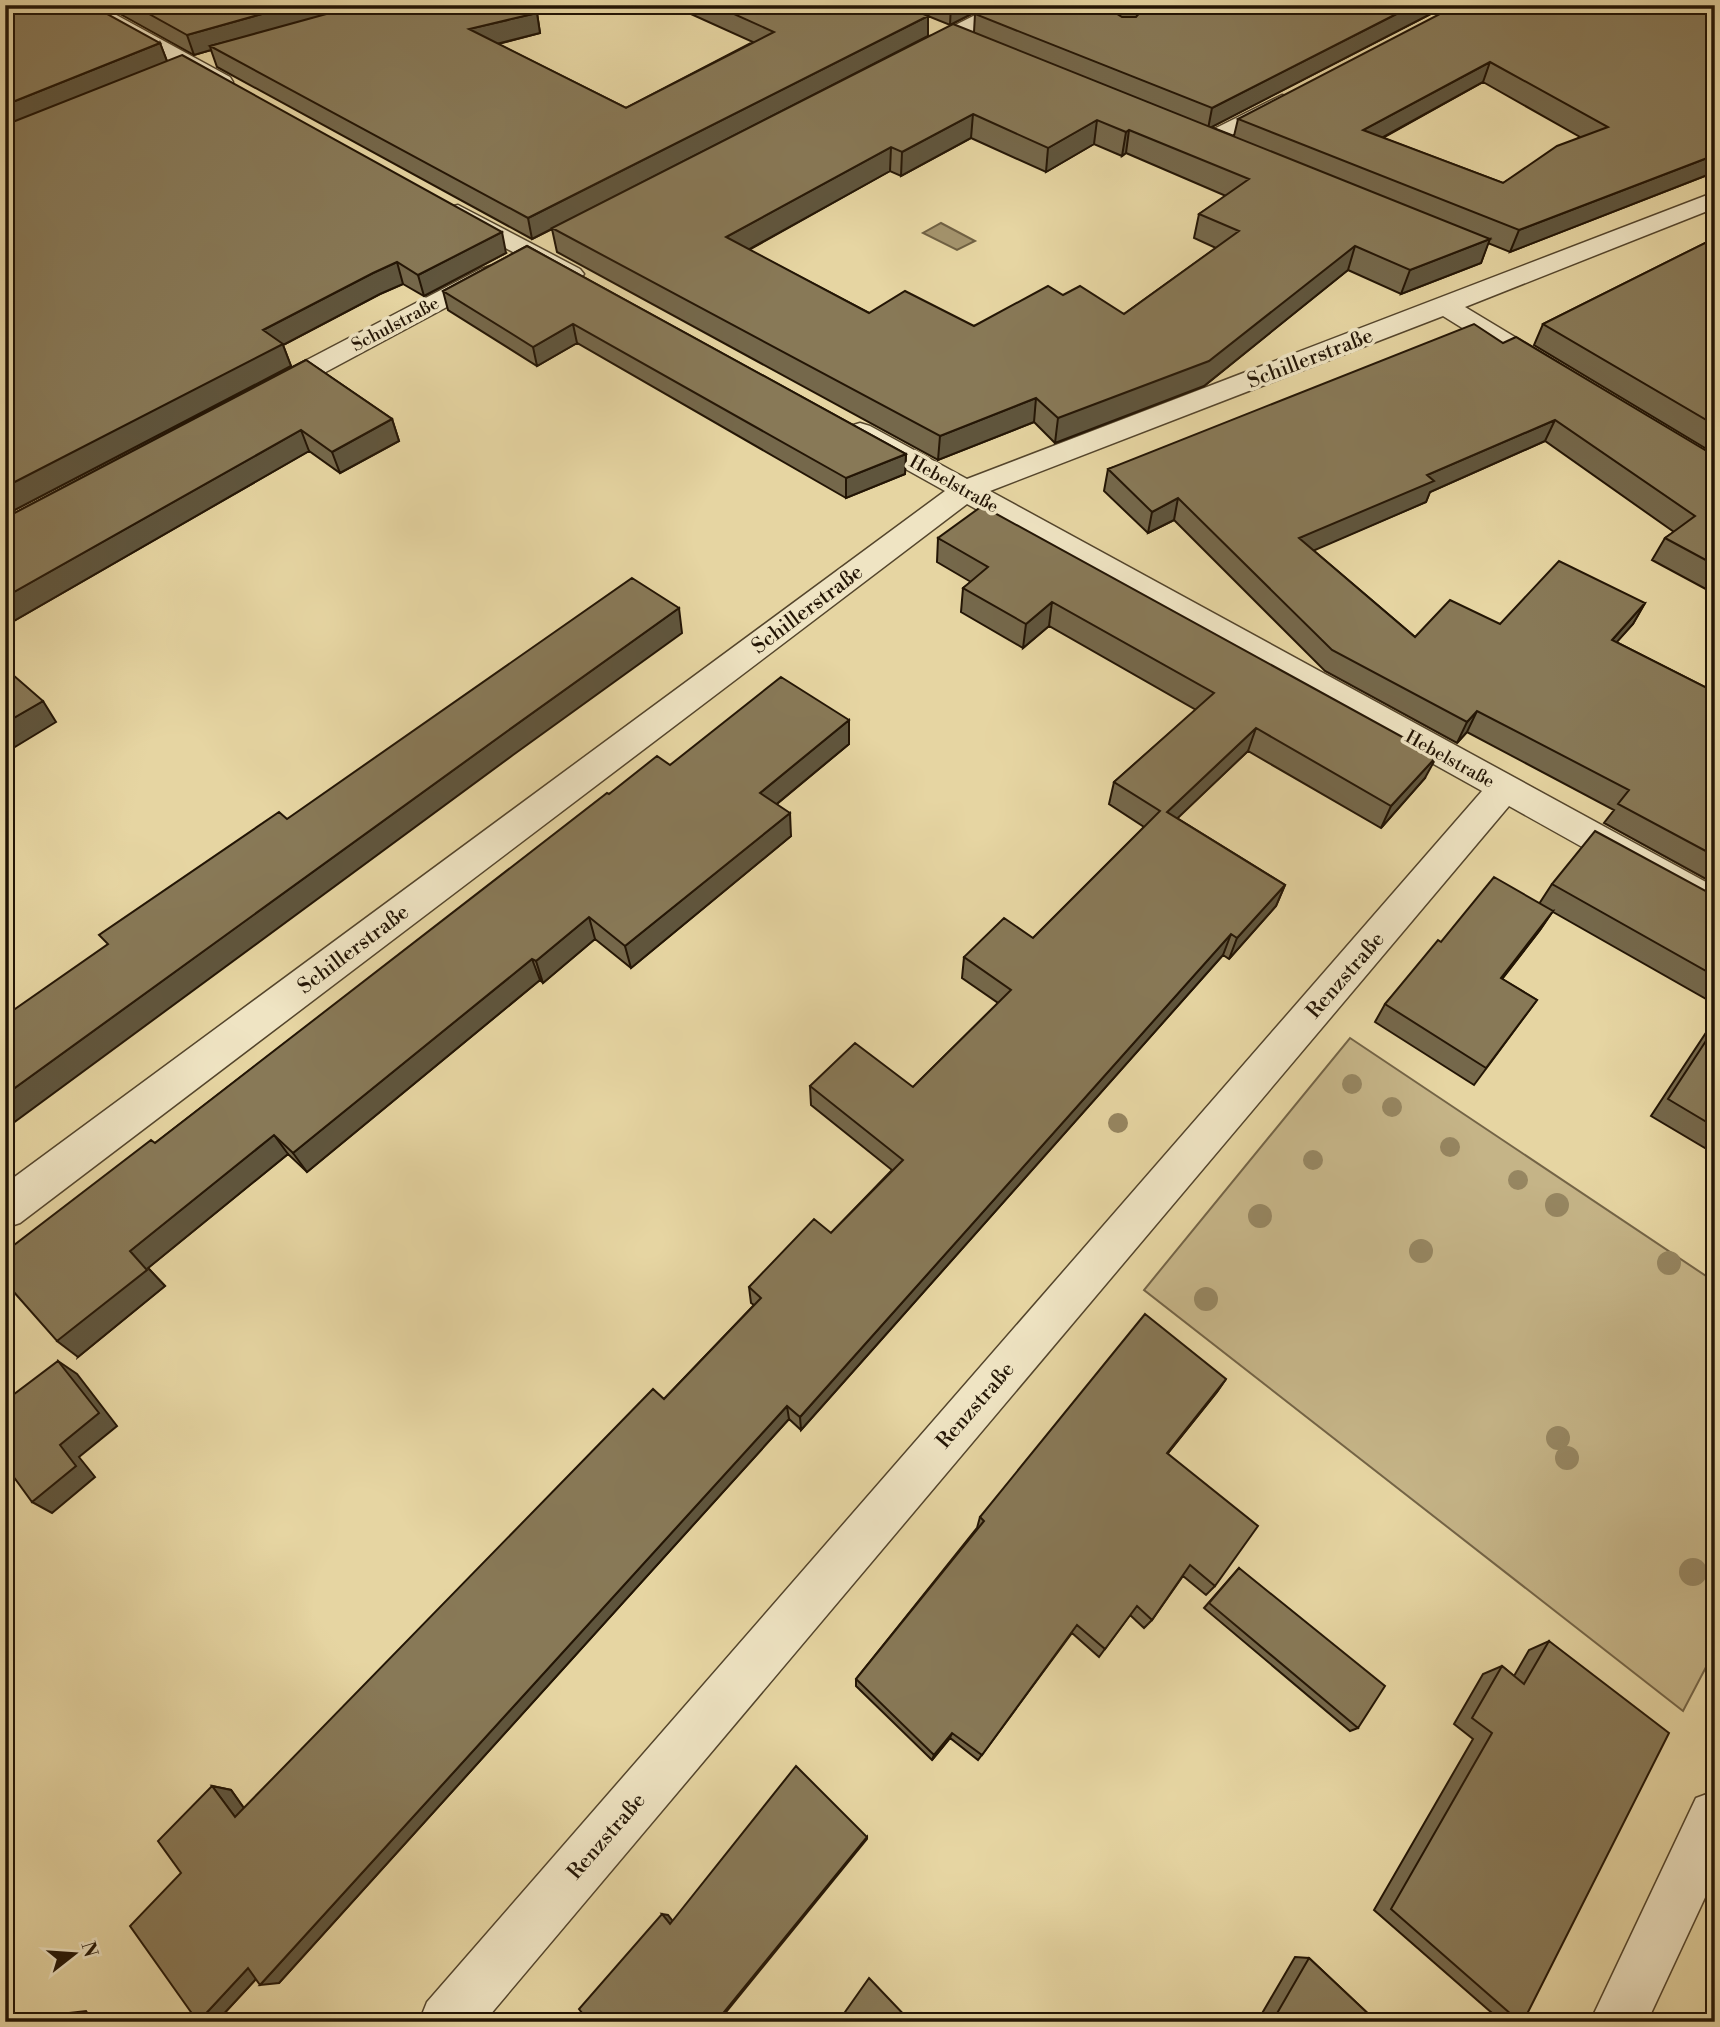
<svg xmlns="http://www.w3.org/2000/svg" width="1720" height="2027" font-family="'Libre Bodoni',serif">
	<style>
		.green { fill: #c5b487; stroke: #746446; stroke-width: 2 }
		.water { fill: #a4946d; stroke: #706143; stroke-width: 2 }
		.lines { fill: none; stroke-linecap: round; stroke-linejoin: round }
		.minor-casing { stroke: #54452c; stroke-width: 3 }
		.minor { fill: #efe4c3; fill-rule: evenodd }
		.tree { fill: #968661 }
		.wall { fill: #75684b; stroke: #231505; stroke-width: 2; fill-rule: evenodd }
		.shaded-wall { fill: #5f553d; stroke: #231505; stroke-width: 2 }
		.building { fill: #887957; stroke: #231505; stroke-width: 2; fill-rule: evenodd }
		.labels { text-anchor: middle; stroke-width: 7; stroke-linejoin: round; paint-order: stroke }
		.far-street-label { font-size: 18px; fill: #231505; stroke: #efe4c3 }
		.street-label { font-size: 21px; fill: #231505; stroke: #efe4c3 }
	</style>
	<rect width="100%" height="100%" fill="#e6d5a2"/>
	<filter id="stains"><feTurbulence type="fractalNoise" baseFrequency=".00286" numOctaves="4"/><feColorMatrix values="0 0 0 0 .2 0 0 0 0 .09 0 0 0 0 .02 0 0 0 .5 -.17"/></filter>
	<radialGradient id="worn" r=".72"><stop offset=".6" stop-color="#630" stop-opacity="0"/><stop offset="1" stop-color="#630" stop-opacity=".3"/></radialGradient>
	<path class="green" d="M1350,1038L1715,1282V1650L1683,1711L1144,1290Z"/>
	<path class="water" d="M941,223L975,241L957,250L923,233Z"/>
	<g class="lines">
		<g class="minor-casing">
			<path id="minor" d="M72,5H98L230,77L233,82L230,87H214L75,9Z
				M995,5H1021L1018,9L928,57H912L909,52L912,47Z
				M1282,95L1290,97L1293,102L1290,107L1218,145H1202L1199,140L1202,135Z
				M1715,192V208L1465,307L1558,363L1562,369L1558,375L1548,377L1538,375L1443,316L990,491L1715,887V918L1702,914L1509,806L484,2022H419L427,2002L1482,791L967,504L20,1223L5,1228V1184L945,491L850,438L846,432L850,426L860,423L870,426L967,479Z
				M458,205L580,269L584,274L580,279L571,282L562,279L449,217L446,212L449,207Z
				M490,266L499,269L503,274L499,279L281,396L271,398L261,396L257,390L261,384L481,269Z
				M1715,1791V1876L1647,2022H1590L1696,1798Z"/>
		</g>
		<use href="#minor" class="minor"/>
	</g>
	<g class="tree">
		<circle cx="1352" cy="1084" r="10"/>
		<circle cx="1392" cy="1107" r="10"/>
		<circle cx="1118" cy="1123" r="10"/>
		<circle cx="1450" cy="1147" r="10"/>
		<circle cx="1313" cy="1160" r="10"/>
		<circle cx="1518" cy="1180" r="10"/>
		<circle cx="1557" cy="1205" r="12"/>
		<circle cx="1260" cy="1216" r="12"/>
		<circle cx="1421" cy="1251" r="12"/>
		<circle cx="1669" cy="1263" r="12"/>
		<circle cx="1206" cy="1299" r="12"/>
		<circle cx="1558" cy="1438" r="12"/>
		<circle cx="1567" cy="1458" r="12"/>
		<circle cx="1693" cy="1572" r="14"/>
	</g>
	<path class="wall" d="M104,5H524L537,13L540,33L498,44L626,108L753,42L671,5H989L950,25L928,16V36L974,32L975,14L993,5H1448L1211,127L1234,136L1238,119L1715,5V172L1510,252L1488,243L1481,263L1401,294L1348,270L1204,386L1055,443L1034,422L938,460L557,252L552,229L532,239L217,67L211,50L194,55ZM1483,82L1580,137L1503,183L1383,138ZM971,138L1046,172L1094,144L1122,156L1126,153L1226,196L1199,214L1194,238L1216,248L1124,314L1063,295L974,326L869,313L749,250L890,171L901,176Z
		M160,43L167,61L506,253L424,296L403,284L380,294L283,345L291,366L5,515Z
		M1715,238V454L1534,345L1543,324Z
		M527,246L906,454L905,474L846,498L577,343L537,366L448,310L443,291Z
		M1503,343L1715,456V594L1652,560L1665,538L1674,532L1545,441L1430,492L1426,502L1313,550L1415,637L1645,603L1633,624L1616,642L1715,692V884L1604,823L1614,810L1467,732L1457,743L1325,671L1174,520L1148,533L1104,491L1108,469Z
		M306,360L392,419L399,441L340,473L309,451L5,626V518Z
		M938,538L1425,778L1381,828L1248,751L1177,818L1285,885L1276,906L1229,959L1223,955L801,1430L789,1419L279,1983L256,1979L219,2019L198,2022L181,1873L212,1786L231,1790L244,1808L664,1399L754,1305L751,1303L749,1287L831,1233L892,1170L811,1105L810,1086L913,1087L998,1003L962,978L964,957L1033,938L1144,827L1109,804L1114,782L1196,710L1049,626L1023,648L961,612L963,588L971,582L937,562Z
		M849,720V744L777,804L791,836L631,968L595,939L543,983L540,980L307,1172L288,1154L148,1268L165,1286L78,1357L155,1143L609,794L670,765Z
		M1552,884L1715,896V1004L1539,904Z
		M1553,911L1540,930L1502,979L1537,1000L1474,1085L1375,1022L1385,1004L1441,942Z
		M1715,1019V1142L1713,1141L1705,1148L1651,1116Z
		M1226,1379L1217,1392L1168,1453L1215,1586L1206,1595L1183,1576L1152,1620L1144,1628L1130,1615L1099,1657L1072,1633L978,1760L950,1738L932,1760L856,1686V1679L977,1528L980,1517Z
		M1239,1568L1358,1728L1350,1731L1204,1608Z
		M1549,1641L1523,2022H1511L1500,2020L1374,1910L1473,1739L1454,1724L1483,1674L1502,1666L1514,1676L1529,1650Z
		M1295,1957L1309,1958L1377,2022H1257Z"/>
	<path class="shaded-wall" d="M294,5H372L210,46L211,50L194,55L187,35Z
		M951,5H989L950,25Z
		M1414,5H1448L1208,129L1212,108Z
		M537,13L540,33L473,50L469,29Z
		M928,16V36L532,239L528,218Z
		M160,43L168,64L5,130V105Z
		M1490,62L1483,82L1358,151L1363,130Z
		M973,114L971,138L901,176L902,152Z
		M1097,120L1094,144L1046,172L1048,148Z
		M1129,130L1126,153L1122,156L1126,132Z
		M891,147L890,171L728,261L726,237Z
		M1715,155V172L1510,252L1519,230Z
		M502,232L506,253L424,296L418,275Z
		M1490,239L1481,263L1401,294L1410,270Z
		M1355,246L1348,270L1204,386L1055,443L1058,418Z
		M397,262L403,284L380,294L283,345L291,366L5,515V487L263,330L373,273Z
		M573,324L577,343L537,366L533,347Z
		M1036,398L1034,422L938,460L940,436Z
		M392,419L399,441L340,473L332,452Z
		M1555,420L1545,441L1430,492L1426,502L1292,560L1299,538L1427,475Z
		M301,430L309,451L5,626V597Z
		M906,454L905,474L846,498V478Z
		M1178,498L1174,520L1148,533L1152,512Z
		M1052,602L1049,626L1023,648L1026,624Z
		M1645,603L1633,624L1600,661L1612,640Z
		M679,608L682,633L513,755L5,1129V1095L506,732Z
		M43,701L56,722L5,753V723Z
		M1477,711L1467,732L1457,743L1467,722Z
		M849,720V744L762,816L760,793Z
		M1256,728L1248,751L1161,834L1167,812Z
		M1437,756L1425,778L1381,828L1391,806Z
		M790,813L791,836L631,968L625,946Z
		M1285,885L1276,906L1229,959L1237,938Z
		M1553,911L1540,930L1489,996L1501,978Z
		M589,917L595,939L543,983L536,961Z
		M1231,934L1223,955L801,1430L800,1417Z
		M532,959L540,980L307,1172L293,1153Z
		M274,1135L288,1154L148,1268L165,1286L78,1357L57,1341L130,1251Z
		M58,1361L77,1374L117,1426L79,1457L95,1477L52,1513L32,1502L60,1445Z
		M1226,1379L1217,1392L1159,1464L1167,1453Z
		M787,1406L789,1419L279,1983L260,1985Z
		M952,1733L950,1738L932,1760L934,1755Z
		M212,1786L231,1790L253,1821L235,1817Z
		M867,1837V1839L718,2022H716Z
		M662,1914L668,1915L675,1924H670Z
		M267,1967L219,2019L198,2022L248,1968Z
		M86,2011L93,2022H56L51,2015Z"/>
	<path class="building" d="M5,5H91L160,43L5,105Z
		M133,5H294L187,35Z
		M359,5H524L537,13L469,29L626,108L774,32L714,5H902L928,16L528,218L210,46Z
		M993,5H1103L1122,17H1136L1142,10L1136,5H1414L1212,108L975,14Z
		M1457,5H1715V155L1519,230L1238,119ZM1490,62L1608,127L1557,146L1503,183L1363,130Z
		M953,24L1490,239L1410,270L1355,246L1209,361L1058,418L1036,398L940,436L552,228ZM973,114L1048,148L1097,120L1126,132L1129,130L1249,179L1199,214L1239,231L1124,314L1080,286L1063,295L1048,286L974,326L905,291L869,313L726,237L891,147L902,152Z
		M182,55L502,232L418,275L397,262L373,273L263,330L283,344L5,487V125Z
		M1715,238V425L1543,324Z
		M527,246L906,454L846,478L573,324L533,347L443,291Z
		M1474,324L1503,343L1516,337L1715,456V565L1665,538L1695,516L1555,420L1427,475L1434,481L1299,538L1415,637L1450,600L1500,624L1559,561L1645,603L1612,640L1715,692V856L1618,804L1629,790L1477,711L1467,722L1332,650L1178,498L1152,512L1108,469Z
		M306,360L392,419L332,452L301,430L5,597V518Z
		M982,506L1437,756L1391,806L1256,728L1167,812L1285,885L1237,938L1231,934L800,1417L787,1406L260,1985L248,1968L198,2022L130,1926L181,1873L158,1841L212,1786L235,1817L653,1389L664,1399L761,1298L749,1287L814,1219L831,1233L903,1160L810,1086L855,1043L913,1087L1011,990L964,957L1004,918L1033,938L1160,811L1114,782L1214,693L1052,602L1026,624L963,588L988,567L938,538Z
		M632,578L679,608L506,732L5,1095V1016L108,944L99,935L279,812L287,819Z
		M5,668L43,701L5,723Z
		M781,677L849,720L760,793L790,813L625,946L589,917L536,961L532,959L293,1153L274,1135L130,1251L147,1270L57,1341L5,1282V1252L151,1140L155,1143L607,793L609,794L657,756L670,765Z
		M1595,831L1715,896V976L1552,884Z
		M1494,877L1553,911L1501,978L1537,1000L1486,1068L1385,1004L1438,940L1441,942Z
		M1715,1027V1127L1668,1099Z
		M1145,1314L1226,1379L1167,1453L1258,1526L1215,1586L1190,1565L1152,1620L1137,1606L1105,1649L1077,1625L982,1755L952,1733L934,1755L856,1679L984,1521L980,1517Z
		M58,1361L99,1413L60,1445L76,1466L32,1502L5,1465V1401Z
		M1239,1568L1385,1686L1358,1728L1209,1603Z
		M1549,1641L1669,1733L1523,2022H1520L1391,1909L1492,1733L1472,1718L1502,1666L1524,1684Z
		M796,1766L867,1837L716,2022H589L579,2009L662,1914L670,1924Z
		M1309,1958L1377,2022H1272Z
		M869,1978L911,2022H838Z
		M51,2015L56,2022H44Z"/>
	<g class="labels">
		<g class="far-street-label">
			<text transform="translate(395 324) rotate(-28)" y="6">Schulstraße</text>
			<text transform="translate(954 484) rotate(29)" y="6">Hebelstraße</text>
			<text transform="translate(1450 759) rotate(29)" y="6">Hebelstraße</text>
		</g>
		<g class="street-label">
			<text transform="translate(1310 358) rotate(-21)" y="7">Schillerstraße</text>
			<text transform="translate(807 609) rotate(-37)" y="7">Schillerstraße</text>
			<text transform="translate(353 949) rotate(-37)" y="7">Schillerstraße</text>
			<text transform="translate(1345 975) rotate(-49)" y="7">Renzstraße</text>
			<text transform="translate(975 1405) rotate(-49)" y="7">Renzstraße</text>
			<text transform="translate(606 1836) rotate(-49)" y="7">Renzstraße</text>
		</g>
	</g>
	<rect width="1720" height="2027" fill="none" stroke="#e6d5a2" stroke-width="28"/>
	<rect x="7" y="7" width="1706" height="2013" fill="none" stroke="#231505" stroke-width="3.5"/>
	<rect x="14" y="14" width="1692" height="1999" fill="none" stroke="#231505" stroke-width="2"/>
	<g transform="translate(74 1954) rotate(73)" stroke="#efe4c3" stroke-width="5" paint-order="stroke">
	<path d="M0-5L12 26L0 18L-12 26Z" fill="#231505"/>
	<text y="-10" font-size="19" font-weight="bold" text-anchor="middle" fill="#231505">N</text>
	</g>
	<rect width="100%" height="100%" filter="url(#stains)"/>
	<rect width="100%" height="100%" fill="url(#worn)"/>
</svg>
